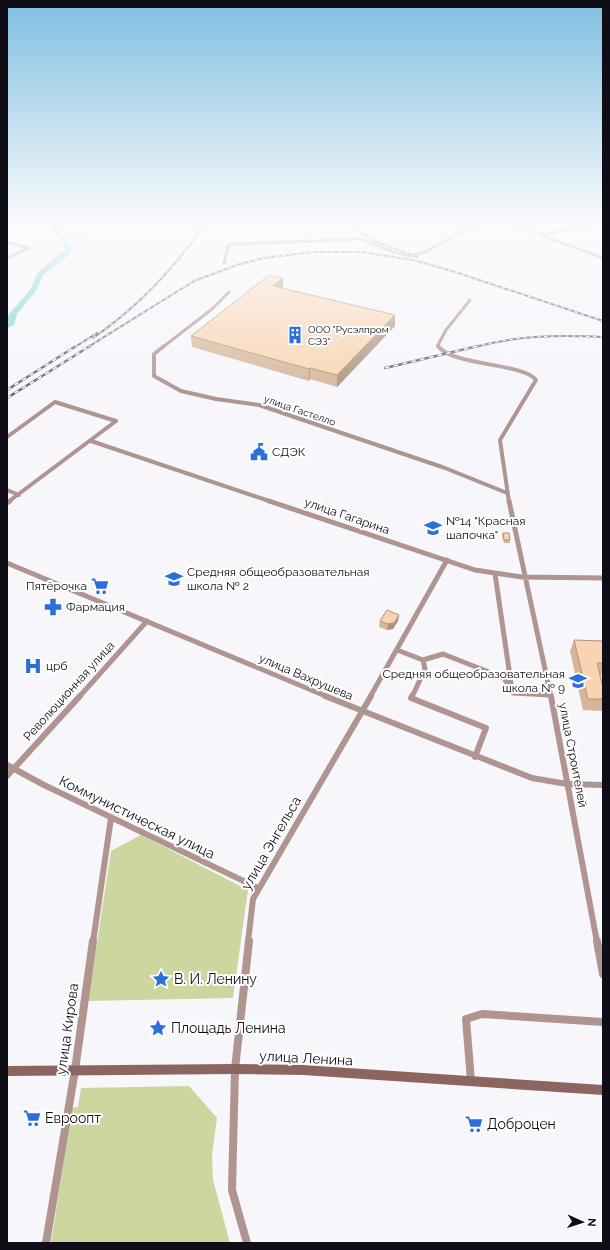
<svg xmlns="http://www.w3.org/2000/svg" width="610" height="1250" font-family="Raleway,sans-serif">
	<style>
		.green { fill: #cbd79f }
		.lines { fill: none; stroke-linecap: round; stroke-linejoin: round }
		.stream { stroke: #81cfd4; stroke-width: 1 }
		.river { fill: #81cfd4; fill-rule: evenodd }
		.street-far4 { stroke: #b09490; stroke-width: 3 }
		.street-far3 { stroke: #b09490; stroke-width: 4 }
		.street-far2 { stroke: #b09490; stroke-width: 5 }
		.street-far1 { stroke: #b09490; stroke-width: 6 }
		.street { stroke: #b09490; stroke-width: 8 }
		.secondary { fill: #8d6560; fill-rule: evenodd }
		.rail-far1-casing { stroke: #66656c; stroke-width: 2 }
		.rail-casing { stroke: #66656c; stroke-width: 2.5 }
		.rail-far1 { stroke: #fff; stroke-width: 1; stroke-dasharray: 3.5; stroke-linecap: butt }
		.rail { stroke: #fff; stroke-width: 1.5; stroke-dasharray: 4.5; stroke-linecap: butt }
		.wall { fill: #d6b698 }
		.shaded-wall { fill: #ae947c }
		.building { fill: #f9d4b1; stroke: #ae947c }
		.labels { text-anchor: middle; stroke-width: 4; stroke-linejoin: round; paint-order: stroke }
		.far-poi-label { font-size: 10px; fill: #0f0e16; stroke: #fff; text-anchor: start }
		.far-street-label { font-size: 10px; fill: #0f0e16; stroke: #fff }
		.poi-label { font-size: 12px; fill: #0f0e16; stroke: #fff; text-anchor: start }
		.street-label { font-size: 12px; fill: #0f0e16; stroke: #fff }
		.near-street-label { font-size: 14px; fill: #0f0e16; stroke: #fff }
		.near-poi-label { font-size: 14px; fill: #0f0e16; stroke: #fff; text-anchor: start }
	</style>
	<rect width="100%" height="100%" fill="#f6f6fb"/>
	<path class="green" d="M141,835L248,890L233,998L88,1001L111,851Z
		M189,1086L217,1118L212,1155L213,1180L230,1243H51L72,1108L78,1107L81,1088Z"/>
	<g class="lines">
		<path class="stream" d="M63,238L97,229L140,227L212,229L278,224"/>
		<path class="river" d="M49,224H55L69,243L72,250L65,258L43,275L36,291L17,314L14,325L7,328V320L9,314L30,290L38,272L65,250L63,243Z"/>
		<path class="street-far4" d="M511,224L603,258
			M541,234L563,230L591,229L586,224
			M7,242L29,248
			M7,258L29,248
			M224,263L228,246L234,244L362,239L394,252L409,256L423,253L468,228L481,224
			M163,347L212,309L229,292
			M439,347L438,345L446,330L470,300"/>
		<path class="street-far3" d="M164,346L154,354V376L181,391L216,399L259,405L445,468L507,493
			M438,346C452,366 524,363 536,380L500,440L509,502
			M7,437L55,402L116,421L8,502
			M91,441L272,502
			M7,490L19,495"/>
		<path class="street-far2" d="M269,501L475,570L522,577L603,578
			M509,501L551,697
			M7,503L10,501
			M7,563L328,697
			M495,574L512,690
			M397,650L423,660L443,654L504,678L513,693L550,695
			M79,697L147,621
			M370,697L447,560
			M412,697L425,669L423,660"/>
		<path class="street-far1" d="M325,696L532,778L567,784L603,785
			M412,696L411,698L486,728L475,757
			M551,696L597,942
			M7,765L44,785L258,888
			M7,776L80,696
			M93,942L111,818
			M248,942L253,899L371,696"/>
		<path class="street" d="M597,941L603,974
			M471,1081L466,1019L482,1014L603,1022
			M46,1243L75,1070L93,941
			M247,1243L232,1190L235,1069L249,941"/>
		<path class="secondary" d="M235,1064L303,1065L603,1085V1095L303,1075L235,1074L7,1076V1066Z"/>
		<g class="rail-far1-casing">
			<path id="rail-far1" d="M349,224L375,241L417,257
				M93,338C138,307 174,269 205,224
				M75,347L97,333
				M88,347L194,281L240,264L264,258L313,252H362L413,260L452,271L603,321
				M475,347C519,335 558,335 603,337"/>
		</g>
		<g class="rail-casing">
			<path id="rail" d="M385,368L478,346
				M7,390L76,346
				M7,398L90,346"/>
		</g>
		<use href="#rail-far1" class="rail-far1"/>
		<use href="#rail" class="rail"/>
	</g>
	<path class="wall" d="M283,288L395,326L337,387L310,379L309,381L192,347L191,336Z
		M503,533L510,540V543H504L502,536Z
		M399,615L398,621L393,629L387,630L379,627L380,621Z
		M574,640L603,641V675H599L603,687V711L583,710L570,651Z"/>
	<path class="shaded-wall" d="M283,278V289L273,286Z
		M395,315V326L337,387V375Z
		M310,368V379L309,381V369Z
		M399,615L398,621L393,629L387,630L388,624Z"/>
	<path class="building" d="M269,275L283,278L273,286L395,315L337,375L310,368L309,369L191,336Z
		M503,533H509L510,540H504Z
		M387,610L399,615L394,623L388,624L380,621Z
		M574,640L603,641V663H597L603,687V699H588Z"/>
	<linearGradient id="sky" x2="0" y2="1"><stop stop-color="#7fbfe0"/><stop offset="0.56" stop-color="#fbfbfd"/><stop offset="1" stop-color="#fbfbfd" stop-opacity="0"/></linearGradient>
	<rect width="610" height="399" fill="url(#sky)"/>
	<defs>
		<g id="building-bare" transform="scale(1.38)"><path d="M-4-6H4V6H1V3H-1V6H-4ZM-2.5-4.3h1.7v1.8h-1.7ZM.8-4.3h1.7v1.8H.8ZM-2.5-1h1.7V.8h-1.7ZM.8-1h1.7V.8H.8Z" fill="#2b6fdb" stroke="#fff" stroke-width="2.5" paint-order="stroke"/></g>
		<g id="civic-bare" transform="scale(1.38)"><path d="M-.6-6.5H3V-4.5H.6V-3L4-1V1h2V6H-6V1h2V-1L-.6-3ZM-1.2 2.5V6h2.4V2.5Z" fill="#2b6fdb" stroke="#fff" stroke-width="2.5" paint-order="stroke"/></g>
		<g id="school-bare" transform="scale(1.38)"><path d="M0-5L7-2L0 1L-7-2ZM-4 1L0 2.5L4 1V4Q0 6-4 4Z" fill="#2b6fdb" stroke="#fff" stroke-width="2.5" paint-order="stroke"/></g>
		<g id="supermarket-bare" transform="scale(1.38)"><path d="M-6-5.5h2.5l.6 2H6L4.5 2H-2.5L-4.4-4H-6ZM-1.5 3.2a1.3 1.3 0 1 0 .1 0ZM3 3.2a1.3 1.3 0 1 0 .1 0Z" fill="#2b6fdb" stroke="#fff" stroke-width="2.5" paint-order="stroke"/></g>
		<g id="pharmacy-bare" transform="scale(1.38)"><path d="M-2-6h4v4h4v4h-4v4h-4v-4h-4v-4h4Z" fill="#2b6fdb" stroke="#fff" stroke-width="2.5" paint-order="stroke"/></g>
		<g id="hospital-bare" transform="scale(1.38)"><path d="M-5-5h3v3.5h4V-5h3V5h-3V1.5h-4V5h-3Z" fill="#2b6fdb" stroke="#fff" stroke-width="2.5" paint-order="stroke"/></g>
		<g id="sight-bare" transform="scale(1.38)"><path d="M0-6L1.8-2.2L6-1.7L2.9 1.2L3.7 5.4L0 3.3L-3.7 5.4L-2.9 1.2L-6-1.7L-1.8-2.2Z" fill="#2b6fdb" stroke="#fff" stroke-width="2.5" paint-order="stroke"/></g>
	</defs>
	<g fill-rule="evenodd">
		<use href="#building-bare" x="295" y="335"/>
		<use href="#civic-bare" x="259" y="452"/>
		<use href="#school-bare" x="433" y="528"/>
		<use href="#school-bare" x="174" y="579"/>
		<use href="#supermarket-bare" x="100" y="586"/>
		<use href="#pharmacy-bare" x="53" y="607"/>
		<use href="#hospital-bare" x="33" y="666"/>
		<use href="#school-bare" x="578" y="681"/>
		<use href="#sight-bare" x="161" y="979"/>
		<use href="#sight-bare" x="158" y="1028"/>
		<use href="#supermarket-bare" x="32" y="1118"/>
		<use href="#supermarket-bare" x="474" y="1124"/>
	</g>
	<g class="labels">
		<g class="far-poi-label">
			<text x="308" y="333">ООО "Русэлпром<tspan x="308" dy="12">СЭЗ"</tspan></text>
		</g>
		<g class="far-street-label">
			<text transform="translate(300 410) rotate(19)" y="4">улица Гастелло</text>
		</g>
		<g class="poi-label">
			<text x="272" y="456">СДЭК</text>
			<text x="446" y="525">№14 "Красная<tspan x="446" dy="14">шапочка"</tspan></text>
			<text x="187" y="576">Средняя общеобразовательная<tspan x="187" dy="14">школа № 2</tspan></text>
			<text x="87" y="590" text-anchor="end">Пятёрочка</text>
			<text x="66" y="611">Фармация</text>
			<text x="46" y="670">црб</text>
			<text x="565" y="678" text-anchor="end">Средняя общеобразовательная<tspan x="565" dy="14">школа № 9</tspan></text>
		</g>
		<g class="street-label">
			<text transform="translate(347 516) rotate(19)" y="4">улица Гагарина</text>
			<text transform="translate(306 677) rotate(23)" y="4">улица Вахрушева</text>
			<text transform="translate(69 691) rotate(-48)" y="4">Революционная улица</text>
			<text transform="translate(573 755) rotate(79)" y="4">улица Строителей</text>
		</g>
		<g class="near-street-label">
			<text transform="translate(137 817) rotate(26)" y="5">Коммунистическая улица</text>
			<text transform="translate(271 843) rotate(-60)" y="5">улица Энгельса</text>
			<text transform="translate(67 1029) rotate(-82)" y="5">улица Кирова</text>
			<text transform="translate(306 1058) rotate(3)" y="5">улица Ленина</text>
		</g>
		<g class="near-poi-label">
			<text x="174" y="984">В. И. Ленину</text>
			<text x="171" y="1033">Площадь Ленина</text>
			<text x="45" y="1123">Евроопт</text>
			<text x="487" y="1129">Доброцен</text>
		</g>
	</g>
	<rect width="610" height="1250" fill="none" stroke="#0f0e16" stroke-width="16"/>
	<g transform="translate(582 1222) rotate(93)" stroke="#ffffff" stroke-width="3" paint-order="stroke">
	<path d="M0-3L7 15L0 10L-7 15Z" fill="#0f0e16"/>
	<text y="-6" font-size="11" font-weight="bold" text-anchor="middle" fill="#0f0e16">N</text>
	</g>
</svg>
